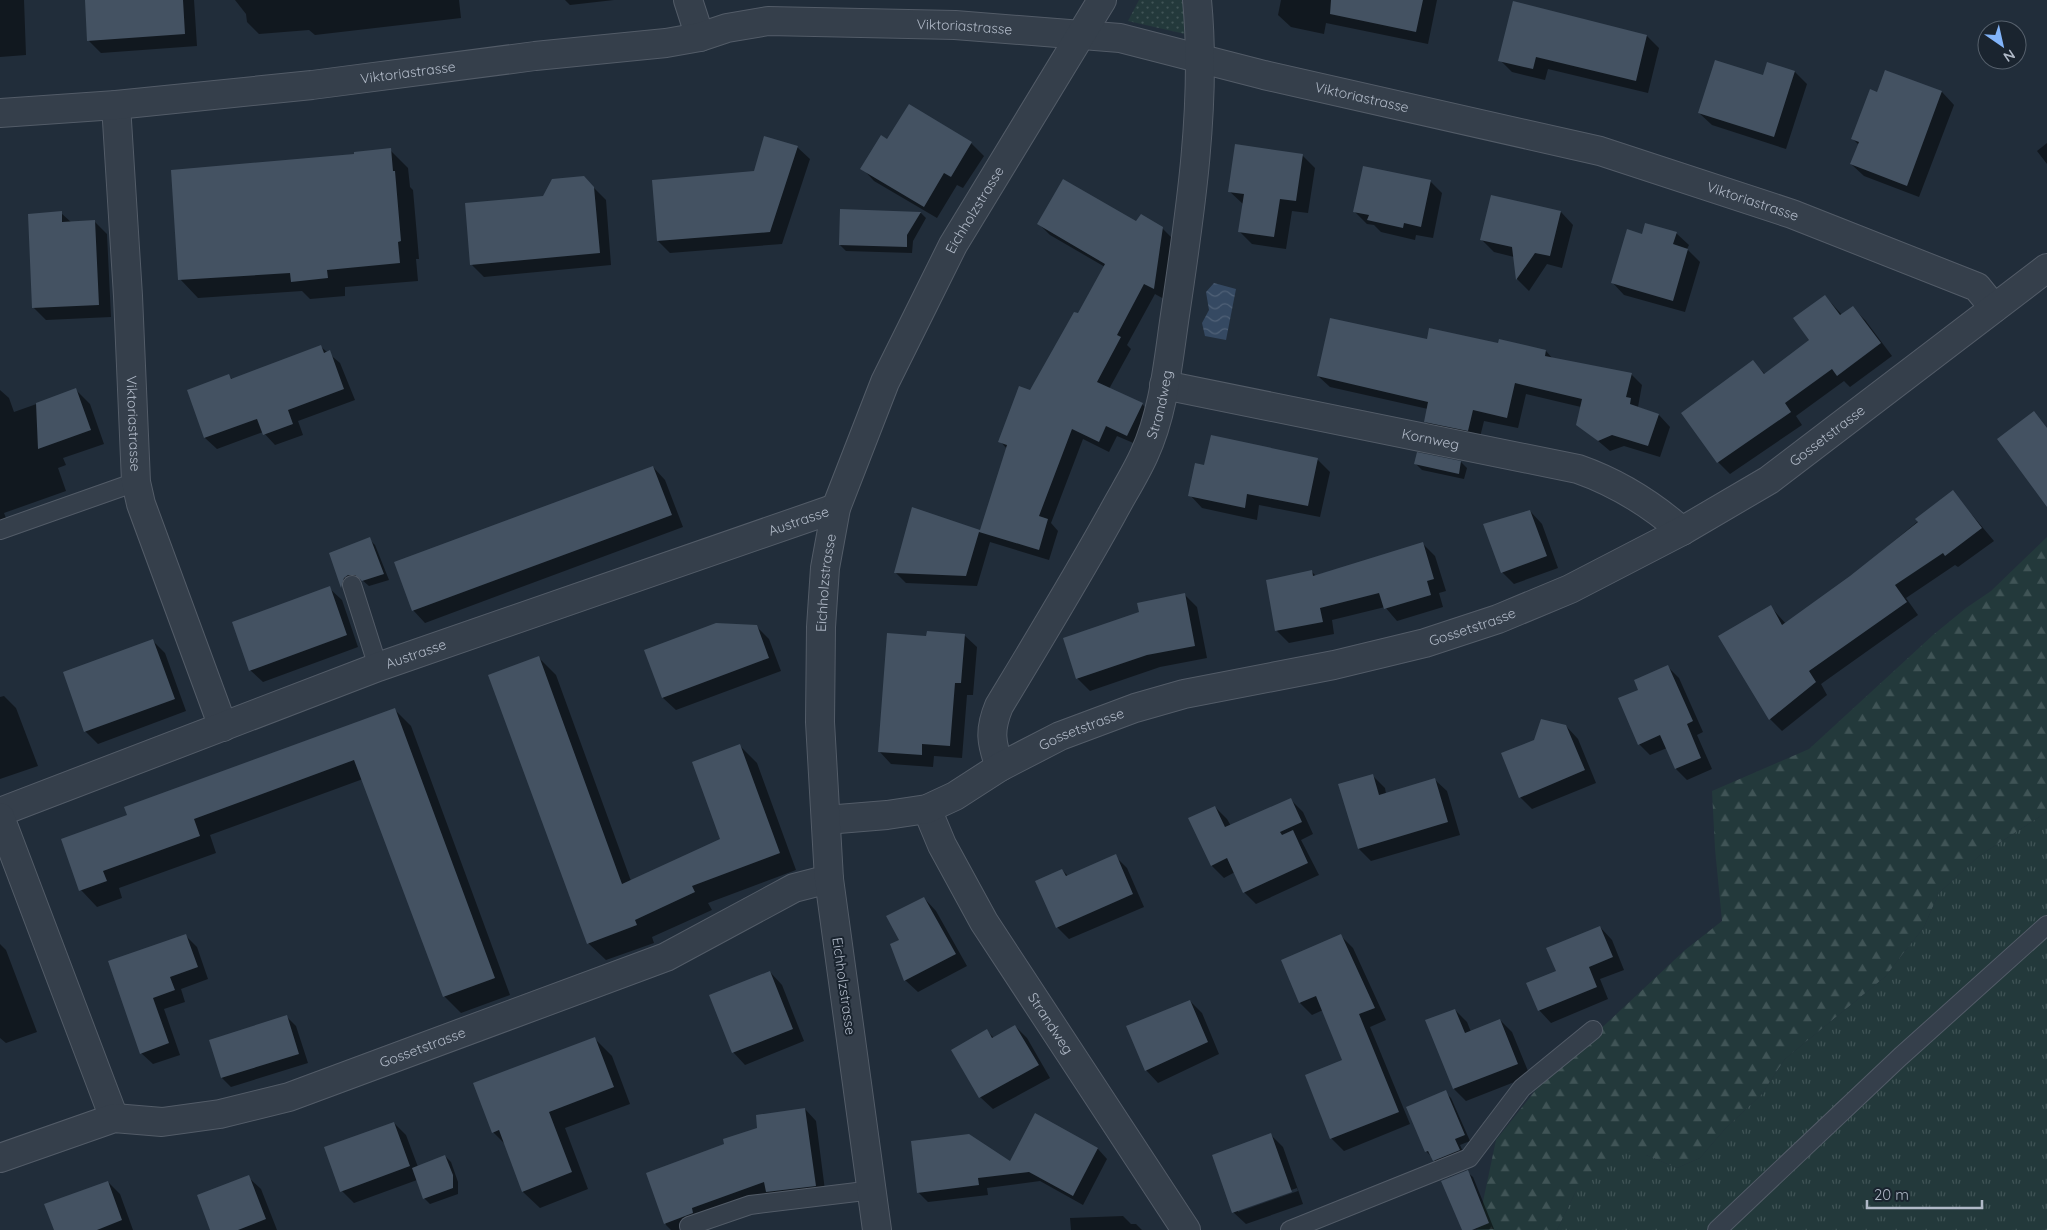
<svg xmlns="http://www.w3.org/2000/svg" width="2047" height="1230" font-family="Quicksand,sans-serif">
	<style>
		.grass { fill: url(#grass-dots) }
		.forest { fill: url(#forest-firs) }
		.park { fill: url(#park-tufts) }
		.water { fill: url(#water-waves) }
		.shadow { fill: #0007; fill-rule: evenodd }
		.building { fill: #445262 }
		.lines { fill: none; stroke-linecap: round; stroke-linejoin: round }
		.lane-casing { stroke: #535c68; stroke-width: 20 }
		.street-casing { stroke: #535c68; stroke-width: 30 }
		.lane { stroke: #353f4b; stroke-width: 18 }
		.street { stroke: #353f4b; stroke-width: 28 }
		.labels { text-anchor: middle; stroke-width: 4; stroke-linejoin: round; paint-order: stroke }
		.street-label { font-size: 14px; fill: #b0b9c7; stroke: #1a242f }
	</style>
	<defs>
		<pattern id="grass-dots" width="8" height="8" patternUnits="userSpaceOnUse" patternTransform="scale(1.25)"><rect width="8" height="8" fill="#23393b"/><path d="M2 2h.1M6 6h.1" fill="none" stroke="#405456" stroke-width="1.8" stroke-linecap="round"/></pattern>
		<pattern id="forest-firs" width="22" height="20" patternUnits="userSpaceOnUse" patternTransform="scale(1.25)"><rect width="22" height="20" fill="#23393b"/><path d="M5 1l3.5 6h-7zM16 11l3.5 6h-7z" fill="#405456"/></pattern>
		<pattern id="park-tufts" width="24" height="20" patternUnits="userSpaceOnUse" patternTransform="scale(1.25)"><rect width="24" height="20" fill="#23393b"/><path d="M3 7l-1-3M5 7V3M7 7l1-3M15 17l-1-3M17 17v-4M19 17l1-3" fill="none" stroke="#405456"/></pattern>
		<pattern id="water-waves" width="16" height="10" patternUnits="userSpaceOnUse" patternTransform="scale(1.25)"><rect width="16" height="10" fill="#354962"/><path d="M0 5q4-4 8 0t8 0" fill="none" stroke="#506177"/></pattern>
	</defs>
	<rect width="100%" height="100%" fill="#212d3a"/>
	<path class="grass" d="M1139,0H1185V34L1128,21Z"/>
	<path class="forest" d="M2047,537V812L1979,856L1939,893L1924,927L1885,977L1785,1059L1762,1094L1725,1129L1700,1158L1677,1168L1646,1155L1576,1191L1557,1230H1477L1496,1140L1550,1072L1594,1035L1685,950L1722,921L1715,849L1712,791L1809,749L1933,635L1966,608L1991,591Z"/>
	<path class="park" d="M2047,812V1230H1557L1576,1191L1605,1164L1627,1151L1646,1155L1677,1168L1700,1158L1725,1129L1762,1094L1785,1059L1885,977L1924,927L1939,893L1979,856Z"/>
	<path class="water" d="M1214,283L1236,289L1226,340L1205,336L1202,323L1209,310L1206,292Z"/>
	<path class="shadow" d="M0,0H24L26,55L0,57Z
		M86,0H194L197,46L101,53L89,41Z
		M235,0H459L461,18L315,35L309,30L259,34L247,22L246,14Z
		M565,0H614L570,5Z
		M1281,0H1437L1428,44L1326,23L1324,34L1291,27L1278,15Z
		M1647,36L1659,48L1648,93L1548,69L1545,80L1512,72L1500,60Z
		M1768,64L1795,72L1807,84L1786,149L1712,125L1699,113L1764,77Z
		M1886,71L1942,92L1954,105L1919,197L1864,176L1851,164L1859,145L1853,139L1878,94Z
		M909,105L971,143L984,156L963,188L957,185L937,218L874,181L862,168L887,141Z
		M2047,143V164L2037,151Z
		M797,147L810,159L782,244L670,253L658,241L755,172Z
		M390,150L408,168L410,187L413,190L419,259H416L418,281L345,287V296L310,299L302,291L198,298L180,279L356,155Z
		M1303,156L1315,168L1308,213L1292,211L1286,249L1252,244L1240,232L1243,204L1229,191Z
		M584,178L606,200L611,265L484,277L472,265L544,197Z
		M1430,181L1442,193L1433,238L1416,235L1415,240L1381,232L1374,225L1367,224L1354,211Z
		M1492,196L1561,212L1573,225L1562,268L1547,264L1529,291L1517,279L1514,257L1494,252L1481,239Z
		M842,210L921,213L926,218L913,241L912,253L846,251L840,245Z
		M61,213L72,223L95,222L107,234L111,317L46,320L33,307Z
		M1137,223L1162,228L1173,239L1164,299L1155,294L1127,345L1131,349L1109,389L1142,404L1153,415L1138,445L1117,436L1109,452L1083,439L1051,523L1058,531L1049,560L990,542L977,586L906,583L895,572L981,531L1007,449L1000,441L1078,315L1105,267L1050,235L1039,224Z
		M1676,233L1689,245L1687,249L1700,262L1685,312L1624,295L1612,282L1642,236Z
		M1825,296L1842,315L1853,308L1865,320L1892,356L1850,387L1844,381L1796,416L1802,425L1730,474L1718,462L1753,362L1766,375L1811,340Z
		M1428,341L1499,345L1546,351L1553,359L1631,374L1642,385L1638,407L1659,415L1670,427L1660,457L1624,446L1610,451L1578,424L1581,407L1526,394L1518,428L1484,421L1479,441L1436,433L1425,421L1428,409L1330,387L1318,376Z
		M320,346L340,363L355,400L298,421L303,435L275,445L263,432L217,449L205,438L188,390L229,376L233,380Z
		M0,390L9,398L14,412L76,390L90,404L104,444L63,458L66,465L58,468L66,491L4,513L12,533L0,538Z
		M1212,437L1318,460L1330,472L1320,517L1259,505L1257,520L1202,508L1190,495L1205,467Z
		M1461,462L1467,468L1464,479L1422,470L1416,464Z
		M653,467L665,480L683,527L425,623L413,610Z
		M1953,492L1994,541L1958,567L1955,565L1906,598L1918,615L1821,684L1827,695L1782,731L1770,719V606L1786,624L1851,577Z
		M1530,511L1542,524L1558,568L1514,584L1502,572Z
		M369,539L375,545L389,580L369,586L362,580H355L347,592L343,588L330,554Z
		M1423,544L1435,556L1446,591L1439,593L1443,607L1397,621L1385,607L1332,620L1334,634L1289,643L1277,631L1312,572L1316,576Z
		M329,588L342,600L358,647L263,682L250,670Z
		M1185,595L1197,607L1207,658L1160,667L1090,691L1077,678L1140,613Z
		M756,626L769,639L781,671L676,710L663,698L646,650Z
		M964,635L977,647L973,695H967L962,758L934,756L933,767L891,764L879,751L927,637Z
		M153,641L165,653L186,711L98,744L85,731Z
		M539,658L556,675L631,881L721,840L740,746L757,763L796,870L708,903L712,910L652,937L654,943L606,960L588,943Z
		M1668,667L1679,678L1703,732L1697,735L1712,769L1687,780L1676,769L1667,748L1650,755L1639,744L1640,690Z
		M4,696L16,708L38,766L0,779V697Z
		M394,709L411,726L510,995L461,1013L444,996L363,779L210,835L216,853L119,888L122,898L97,907L81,890L129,815Z
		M1566,726L1578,739L1596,783L1532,809L1520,797L1535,741Z
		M1372,775L1385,788L1386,794L1434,779L1447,791L1460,835L1371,861L1359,849L1340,785Z
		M1291,800L1303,812L1313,834L1301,840L1319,875L1256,904L1244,892L1235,872L1224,878L1212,866L1190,819L1215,807L1227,819L1231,826Z
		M1115,856L1127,868L1144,907L1069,939L1057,927L1062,870L1068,876Z
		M924,898L936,911L967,966L918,992L905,980L901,941Z
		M1600,927L1612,940L1624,970L1600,979L1608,999L1551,1023L1539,1010L1558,972Z
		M186,936L197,947L208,979L181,989L185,1002L164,1009L180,1055L153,1064L141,1053L109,962Z
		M1341,936L1353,948L1386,1020L1370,1027L1410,1124L1344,1151L1331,1138L1344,1061L1323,1010L1312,1015L1300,1003Z
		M0,944L6,950L37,1032L6,1043L0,1038Z
		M770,972L782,985L804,1041L745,1065L733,1052Z
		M1190,1001L1202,1013L1219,1054L1158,1083L1146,1070Z
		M1455,1010L1467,1022L1471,1032L1500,1020L1512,1032L1530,1076L1466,1101L1454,1089Z
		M287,1017L296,1026L308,1063L231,1087L222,1078L210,1041Z
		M1015,1026L1027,1038L1050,1078L993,1109L980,1097L987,1031L994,1038Z
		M595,1039L612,1056L630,1104L565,1128L588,1189L540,1208L523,1192L506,1145L493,1132Z
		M1445,1092L1451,1098L1470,1141L1460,1145L1465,1156L1440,1166L1426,1151Z
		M805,1109L816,1121L826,1198L702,1220L693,1230H671L666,1225L648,1173L726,1144Z
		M394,1123L406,1135L418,1167L445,1156L451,1162L458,1182V1194L430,1204L424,1198L417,1180L354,1203L342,1191Z
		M1271,1135L1283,1147L1303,1204L1246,1224L1233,1212ZM1297,1188L1298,1191L1238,1212V1209Z
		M1098,1149L1107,1159L1083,1205L1040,1181L987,1188L988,1195L928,1202L918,1192L1011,1163Z
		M1467,1172L1473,1177L1494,1229L1463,1230Z
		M248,1177L261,1189L277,1230H212Z
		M108,1182L120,1194L133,1230H56Z
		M1123,1216L1131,1224H1136L1142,1230H1071L1070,1218Z"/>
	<path class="building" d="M85,0H183L185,34L87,41Z
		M1331,0H1423L1416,32L1330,14Z
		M1513,1L1647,35L1636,81L1536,57L1533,69L1498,61Z
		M1715,60L1763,75L1767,62L1795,71L1774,137L1698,113Z
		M1885,70L1942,91L1907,186L1850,164L1859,142L1851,139L1870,89L1877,92Z
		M909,104L972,142L951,177L944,173L924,207L860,169L881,135L887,139Z
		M764,136L798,146L770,232L657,241L652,180L754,171Z
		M1235,144L1303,154L1296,201L1280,199L1274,237L1238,232L1244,194L1228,192Z
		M391,148L393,171H395L401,241L398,242L400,263L327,270L328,278L291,282L290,273L178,280L171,170L354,154V152Z
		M1363,166L1431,180L1421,227L1404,223L1403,228L1367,220L1369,215L1353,212Z
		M584,176L594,187L600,253L470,265L465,203L543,196L552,179Z
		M1063,179L1136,221L1141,214L1163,227L1154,289L1144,284L1117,335L1121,337L1097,382L1143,403L1127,436L1106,426L1099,442L1072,429L1039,516L1048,519L1039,550L979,532L966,576L894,573L912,507L980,530L1007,445L998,442L1019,386L1030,390L1074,312L1078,313L1105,264L1037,224Z
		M1491,195L1561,211L1550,256L1535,253L1516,280L1512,247L1480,240Z
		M840,209L921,212L907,235V247L839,245Z
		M62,211V222L95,220L99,305L32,308L28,214Z
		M1645,223L1677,232L1673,244L1688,249L1673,301L1611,283L1627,229L1642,234Z
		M1825,295L1840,315L1853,306L1881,343L1837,376L1832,369L1785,403L1791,412L1717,463L1681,413L1753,360L1764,374L1809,340L1793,318Z
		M1330,318L1427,339L1429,328L1498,343L1499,339L1546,350L1545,356L1632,373L1626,397L1631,398L1630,404L1659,414L1648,446L1612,435L1598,441L1576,425L1582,399L1515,383L1507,418L1473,410L1468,431L1424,422L1428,402L1317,376Z
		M321,345L324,353L330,350L344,389L288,410L293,424L263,435L257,419L204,438L187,390L229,374L231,379Z
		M76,388L91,430L38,449L36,403Z
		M2034,411L2047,428V507L1997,439Z
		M1211,435L1318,458L1308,506L1247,494L1245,508L1188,496L1195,463L1204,465Z
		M1417,452L1461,461L1459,474L1414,464Z
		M653,466L672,515L412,611L394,562Z
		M1953,490L1982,528L1945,556L1943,553L1895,585L1907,602L1809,671L1816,682L1769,720L1718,636L1771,605L1782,625L1850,576L1918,522L1915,519Z
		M1530,510L1547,556L1501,573L1483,524Z
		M370,537L384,574L362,581L355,575H348L344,578L341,588L329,553Z
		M1423,542L1434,579L1427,581L1431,595L1384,609L1379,593L1320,608L1323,622L1275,631L1266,580L1312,570L1313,576Z
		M330,586L347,635L249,671L232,622Z
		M1185,593L1195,646L1147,655L1076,679L1063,638L1139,612L1137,603Z
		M716,623L757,625L769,658L662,698L644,650Z
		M927,631L965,634L961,683H955L950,746L922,744V755L878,752L887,633L926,636Z
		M153,639L175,699L84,732L63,672Z
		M539,656L622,884L720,839L692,762L740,744L780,853L692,886L695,892L635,920L637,925L587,944L488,675Z
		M1668,665L1693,721L1687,724L1701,758L1675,769L1660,735L1638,745L1618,698L1638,690L1634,680Z
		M395,708L495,978L443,997L354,760L194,819L200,836L103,871L107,881L79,891L61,839L127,815L124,807Z
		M1541,719L1566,725L1585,770L1519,798L1501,753L1534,740Z
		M1373,774L1379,795L1435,778L1448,822L1358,849L1338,784Z
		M1291,798L1302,822L1280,832L1282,835L1293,830L1308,863L1243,893L1227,858L1211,866L1188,818L1215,806L1225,827Z
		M1116,854L1133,894L1056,928L1035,881L1062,869L1066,876Z
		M924,897L956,954L904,981L890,944L899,940L886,916Z
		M1600,926L1613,957L1589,967L1597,987L1538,1011L1526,983L1556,971L1546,948Z
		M186,934L198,967L170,977L175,990L153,998L169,1043L140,1054L108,961Z
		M1341,934L1375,1008L1359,1014L1399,1112L1330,1139L1305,1075L1342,1060L1316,996L1299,1003L1281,960Z
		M770,971L793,1029L732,1053L709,995Z
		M1190,1000L1208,1042L1145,1071L1126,1026Z
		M1455,1009L1465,1033L1500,1019L1518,1064L1453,1089L1425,1020Z
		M287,1015L299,1054L221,1078L209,1040Z
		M1015,1025L1039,1065L979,1098L951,1050L987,1029L992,1038Z
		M595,1037L614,1087L549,1112L572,1172L522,1192L499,1130L492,1133L473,1083Z
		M1446,1090L1465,1135L1455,1139L1460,1150L1433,1161L1428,1151L1425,1152L1406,1107Z
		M805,1108L816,1186L766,1192L764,1182L692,1208L693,1213L664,1224L646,1173L724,1144L723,1139L757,1128L756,1115Z
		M1035,1113L1098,1148L1073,1196L1029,1172L978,1178L979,1185L917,1193L911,1141L969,1134L1010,1161Z
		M394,1122L410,1166L340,1192L324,1147Z
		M1271,1133L1292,1192L1232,1213L1212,1155Z
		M445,1155L453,1175V1188L423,1199L412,1168Z
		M1468,1170L1489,1223L1472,1230H1462L1441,1181Z
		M249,1175L266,1219L238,1230H210L197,1195Z
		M108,1181L122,1220L97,1230H54L44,1204Z"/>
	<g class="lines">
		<g class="lane-casing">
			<path id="lane" d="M0,530L136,482
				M352,585L378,667
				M689,1226L750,1205L873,1190
				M1290,1230L1469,1158L1522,1088L1593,1030
				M1717,1230L1900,1057L2047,925"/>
		</g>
		<g class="street-casing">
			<g id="street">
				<path d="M688,0L700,37"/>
				<path id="s1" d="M116,105L128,296L136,482L141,504L223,727"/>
				<path id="s2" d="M0,113L116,105L312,85L535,56L666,43L700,37L727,28L768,21L955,25L1120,38L1264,75L1600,151L1792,214L1977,287L1994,308"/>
				<path id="s3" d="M1164,385L1578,469C1618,483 1650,503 1682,531"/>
				<path id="s4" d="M1000,767C991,743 989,730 999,706C1037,643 1076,579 1112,514C1122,495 1135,475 1144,455C1164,412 1168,362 1175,315C1190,215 1207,101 1197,0"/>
				<path id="s5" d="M927,809L942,845L984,922L1186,1230"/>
				<path id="s6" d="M0,812L378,667L836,508"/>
				<path d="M0,817L114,1118"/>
				<path id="s7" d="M826,820L887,815L927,809L955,796L1000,767L1060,736L1135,708L1184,694L1334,665L1425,643L1498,619L1570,589L1682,531L1769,480L2047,268"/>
				<path id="s8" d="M0,1158L114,1118L162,1122L220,1114L289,1097L666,957L794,888L829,879"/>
				<path id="s9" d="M877,1230L829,879L820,722L821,627L825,568L836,508L885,382L953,245L1102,0"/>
			</g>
		</g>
		<use href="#lane" class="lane"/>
		<use href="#street" class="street"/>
	</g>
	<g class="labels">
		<g class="street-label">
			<text dy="5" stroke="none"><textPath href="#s2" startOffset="971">Viktoriastrasse</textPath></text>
			<text dy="5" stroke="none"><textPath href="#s2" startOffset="410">Viktoriastrasse</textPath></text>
			<text dy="5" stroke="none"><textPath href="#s2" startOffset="1376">Viktoriastrasse</textPath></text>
			<text dy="5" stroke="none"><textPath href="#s2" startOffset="1781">Viktoriastrasse</textPath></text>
			<text dy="5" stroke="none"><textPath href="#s9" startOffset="1056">Eichholzstrasse</textPath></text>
			<text dy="5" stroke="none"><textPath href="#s4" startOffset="406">Strandweg</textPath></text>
			<text dy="5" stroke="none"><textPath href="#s1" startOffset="319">Viktoriastrasse</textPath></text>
			<text dy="5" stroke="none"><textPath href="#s7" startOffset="1086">Gossetstrasse</textPath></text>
			<text dy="5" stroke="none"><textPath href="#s3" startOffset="272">Kornweg</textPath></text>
			<text dy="5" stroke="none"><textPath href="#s6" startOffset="850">Austrasse</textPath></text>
			<text dy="5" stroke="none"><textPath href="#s9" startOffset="651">Eichholzstrasse</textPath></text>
			<text dy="5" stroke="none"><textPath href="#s7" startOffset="681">Gossetstrasse</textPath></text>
			<text dy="5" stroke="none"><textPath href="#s6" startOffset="445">Austrasse</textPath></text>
			<text dy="5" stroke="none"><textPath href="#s7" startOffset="276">Gossetstrasse</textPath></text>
			<text transform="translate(844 986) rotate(82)" y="5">Eichholzstrasse</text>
			<text dy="5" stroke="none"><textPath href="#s5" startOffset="248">Strandweg</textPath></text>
			<text dy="5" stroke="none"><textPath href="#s8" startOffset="441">Gossetstrasse</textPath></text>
		</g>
	</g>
	<g transform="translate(2002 45) rotate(146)"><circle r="24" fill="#1a242f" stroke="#56606c"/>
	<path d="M0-4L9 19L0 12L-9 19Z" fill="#82b4fa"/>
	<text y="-8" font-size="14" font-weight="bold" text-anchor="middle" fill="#b0b9c7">N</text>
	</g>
	<path d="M1867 1200v8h115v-8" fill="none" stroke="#b0b9c7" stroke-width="2.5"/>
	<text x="1874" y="1200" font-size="15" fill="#b0b9c7" stroke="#1a242f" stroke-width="4" paint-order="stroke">20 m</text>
</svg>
